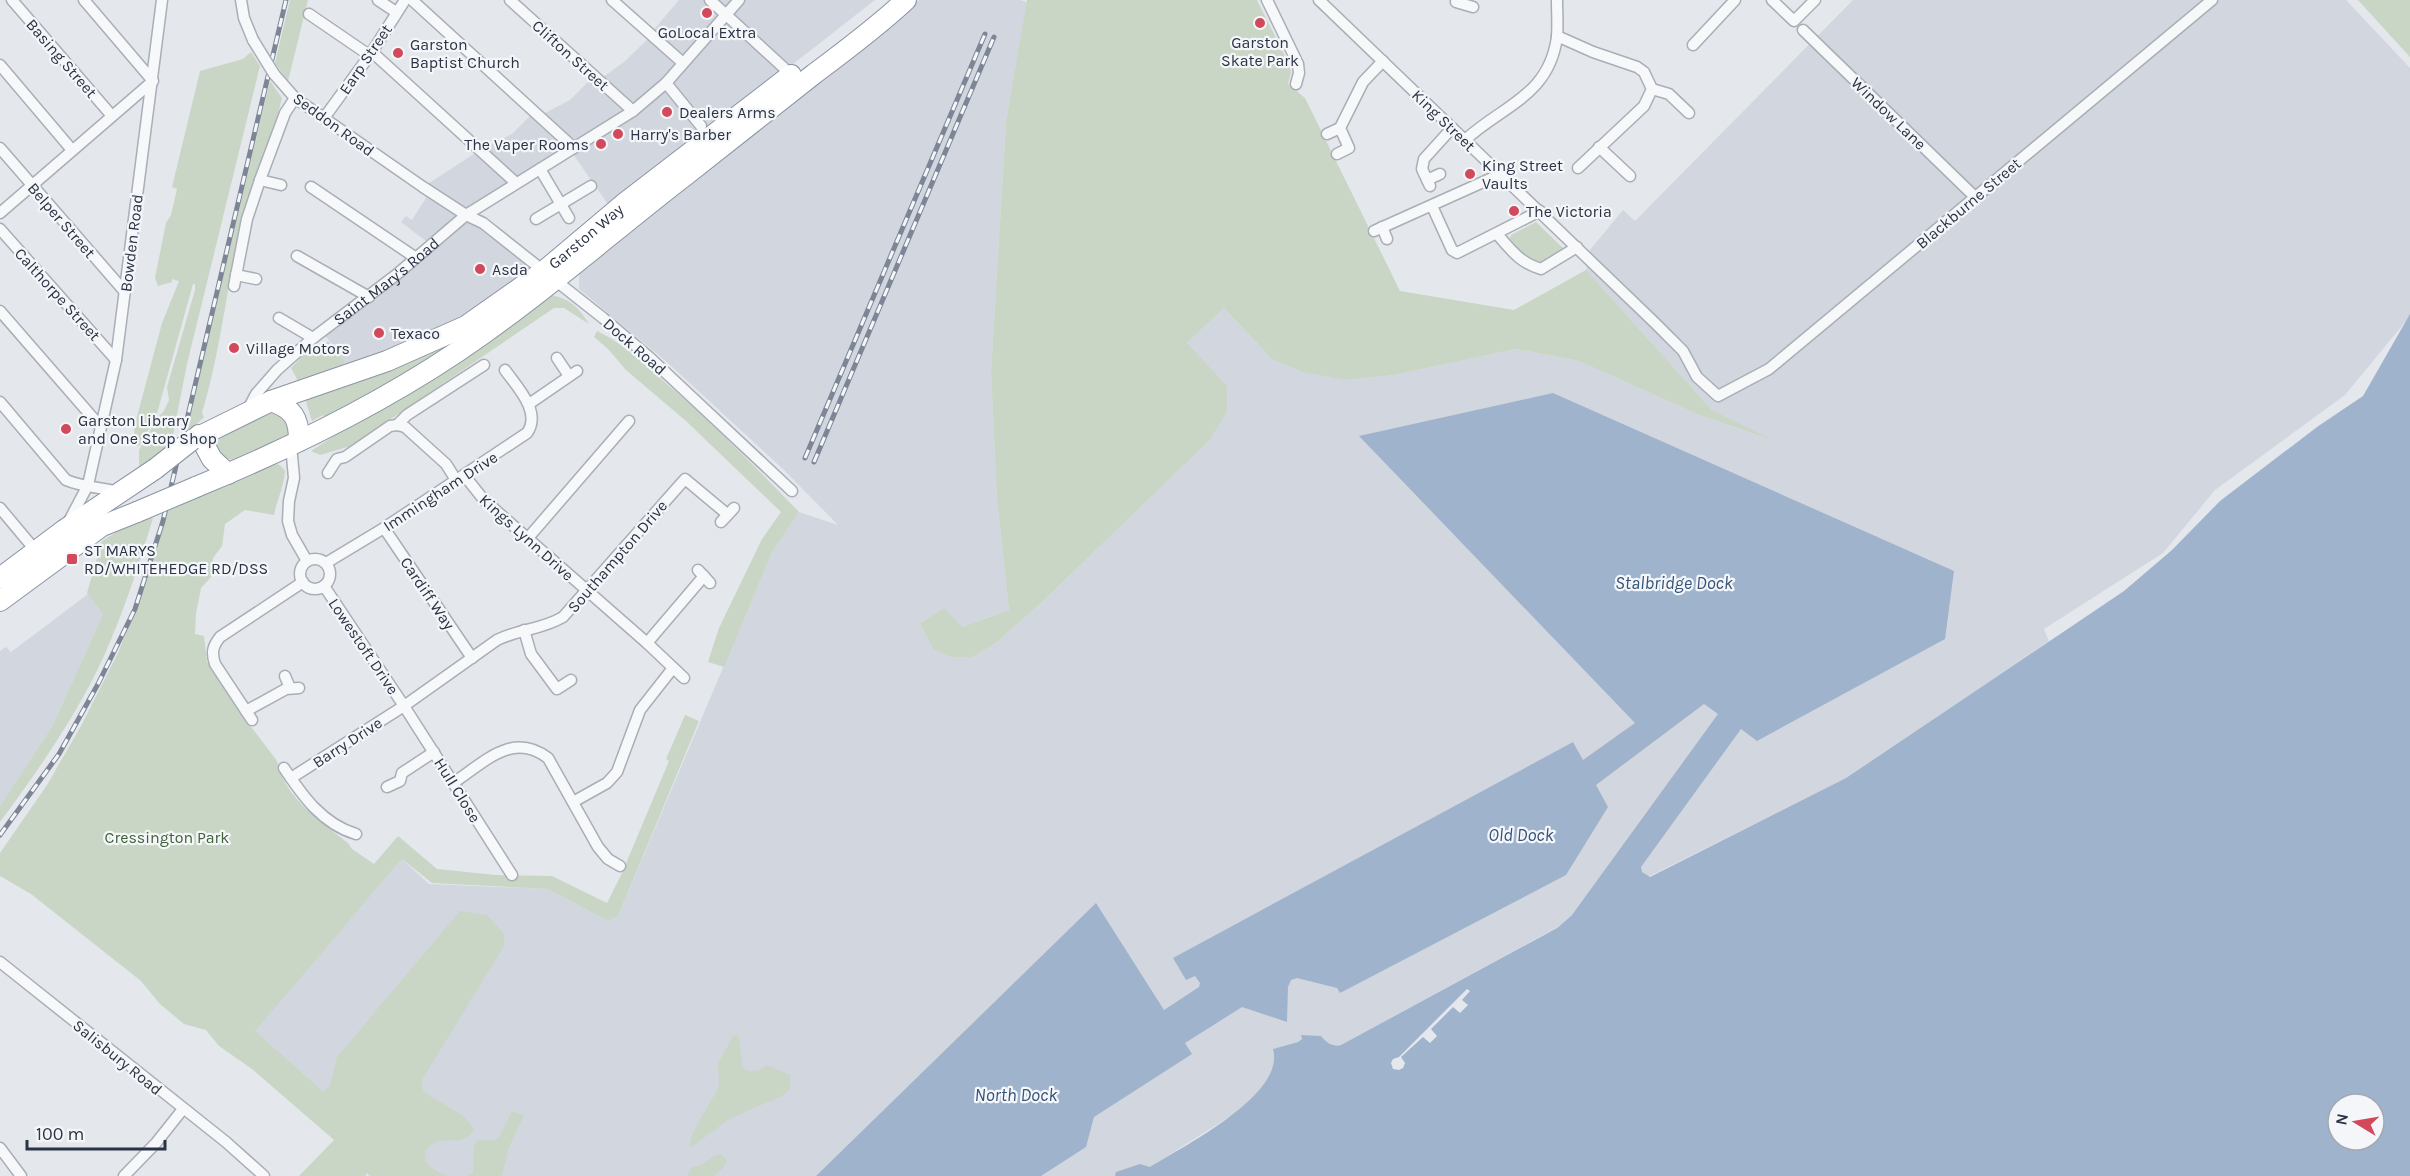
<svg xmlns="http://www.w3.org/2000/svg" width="2410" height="1176" font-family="Karla,sans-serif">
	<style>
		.built { fill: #d2d6de }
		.green { fill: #c9d6c5 }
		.water { fill: #9fb4cc; fill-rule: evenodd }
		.pier { fill: #e4e7ec }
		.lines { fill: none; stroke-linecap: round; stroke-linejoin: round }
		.street-casing { stroke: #a9aeb7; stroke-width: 13 }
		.highway-casing { stroke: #8b94a3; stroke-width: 22 }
		.street { stroke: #f7f8fa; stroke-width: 10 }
		.highway { stroke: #fff; stroke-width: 20 }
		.rail-casing { stroke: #7d8696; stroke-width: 5 }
		.rail { stroke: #f4f6f9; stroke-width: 3; stroke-dasharray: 9; stroke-linecap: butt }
		.street-bridge-casing { stroke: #a9aeb7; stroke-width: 13; stroke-linecap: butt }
		.highway-bridge-casing { stroke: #8b94a3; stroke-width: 22; stroke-linecap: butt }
		.street-bridge { stroke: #f7f8fa; stroke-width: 10 }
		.highway-bridge { stroke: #fff; stroke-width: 20 }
		.poi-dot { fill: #d1495b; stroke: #f4f6f9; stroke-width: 2 }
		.labels { text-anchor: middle; stroke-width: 4.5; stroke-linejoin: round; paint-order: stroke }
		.poi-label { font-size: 16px; fill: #2b3445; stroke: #f4f6f9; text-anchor: start }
		.street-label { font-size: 16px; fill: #2b3445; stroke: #f4f6f9 }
		.park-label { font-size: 16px; fill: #3f6138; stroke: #f4f6f9 }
		.water-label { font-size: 18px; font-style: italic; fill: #34527a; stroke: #f4f6f9 }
	</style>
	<rect width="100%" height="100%" fill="#e4e7ec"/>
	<path class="built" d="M679,0H875L610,207L570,150L467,214L537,265L453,322L353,366L340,367L345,362L322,331L431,245L401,222L406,216L412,220L424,201L430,191L423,187L480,150L512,134L534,112L539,116L570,100L594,76L599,80L624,62L651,36L650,34Z
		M919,0H1020L1027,2L1006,122L991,372L997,499L1009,610L962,627L920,624L933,649L973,657L996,643L1042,602L1209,441L1187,343L1224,308L1272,359L1347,380L1394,375L1516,349L1579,361L1699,415L1766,438L1712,410L1586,270L1590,250L1623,210L1635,221L1853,0H2346L2410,68V316L2345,395L2215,490L2163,553L2044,629L2049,641L1846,778L1572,915L1556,928L1341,1045L1334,1046L1301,1035L1302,1039L1298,1042L1274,1049L1276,1058L1273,1071L1259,1091L1243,1108L1150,1167L1117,1172L1115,1176H406L412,1168L254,1031L402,859L429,884L548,889L608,921L618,916L772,552L799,512L838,525L784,470L668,363L579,289V273L673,192Z
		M88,594L103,614L53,725L0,806V651L6,647L11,652Z"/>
	<path class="green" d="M290,0H308L288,81L275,63Z
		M1027,0H1257L1288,62L1291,72L1288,84L1305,98L1400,291L1514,310L1586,270L1712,410L1772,440L1699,415L1579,361L1516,349L1394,375L1347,380L1303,372L1272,359L1224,308L1187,343L1227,386V411L1209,441L1042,602L996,643L973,657H951L933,649L920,624L944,608L962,627L1009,610L997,499L991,372L1006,122Z
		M2358,0H2410V57Z
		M251,52L260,66L187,364L171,445L139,470V450L158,417L164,411L169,400L167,387L195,290V284H193L156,417L139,446H135L134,428L162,323L179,281L172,279V282L158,286L155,278L166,223L171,215L177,189L172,187L174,179L200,71L243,59Z
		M270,81L282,98C276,122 269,145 261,168C254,185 246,202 242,220C227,284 221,350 202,413L204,417L185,435Z
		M1536,222L1564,249L1563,251L1538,264L1522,257L1511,246L1513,244L1510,238L1511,235Z
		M549,295C569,297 579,308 589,324L564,308H554L351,446L320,455L311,451Z
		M597,331C621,342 640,361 660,378C709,420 754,465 799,512L772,552L724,667L708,662L719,628L762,539L781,512L686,421L626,370L608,349L594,337Z
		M472,336L327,421L323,415L312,421L304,395L452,341Z
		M328,341L345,362L336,371L299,383L291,368L314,344L324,345Z
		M269,412H277L291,425L289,441L234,460L222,458L214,444L218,435Z
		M271,463L280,465L285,471C284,486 277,500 274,515L245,510L225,524L222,546L213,558L211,577L201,588L196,613L195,634L204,636L207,662L237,708L277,761C283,796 321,822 348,843L352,849L374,864L398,836L437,869L496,875L552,876L607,903L622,873L669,761L666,759L685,715L699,721L618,916L608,921L548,889L432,883L402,859L255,1031L323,1091L330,1086L337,1057L460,911L487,915L504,934V946L422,1080L423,1091C436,1102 468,1113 474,1130C471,1134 469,1137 463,1139C455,1142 447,1139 439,1141C430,1143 420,1153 427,1163C431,1169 441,1173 447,1176H370L366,1173V1176H299L334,1140L252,1069L219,1046L206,1030L184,1024L160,1004L141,981L31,894L0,876V853L47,785L81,726L118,653L152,565L168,509Z
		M153,518C139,565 124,611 104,656C77,715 39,769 0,822V806L53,725L103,614L87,593L102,541L134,521Z
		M739,1035L742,1064L745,1070C754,1072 760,1072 766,1065L790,1075V1090L780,1097L731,1118L690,1148V1141L695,1128L719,1087L718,1064L733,1036Z
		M512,1111L524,1115L509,1147L502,1176H467L473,1172L474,1146L477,1140H495L499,1138Z
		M715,1155H722L727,1160L724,1167L714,1176H687L691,1168L704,1164Z"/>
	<path class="water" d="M2410,314V1176H1115L1116,1172L1140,1164L1150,1167C1183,1146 1286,1095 1273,1049L1298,1042L1302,1039L1301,1035L1321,1036C1327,1043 1332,1047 1341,1045L1557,928L1572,915L1718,714L1704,704L1596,785L1608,807L1566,875L1340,993L1337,988L1297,978L1291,980L1288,987L1287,1022L1242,1007L1185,1043L1192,1054L1094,1117L1086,1147L1041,1176H816L1096,903L1164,1010L1199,987L1200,983L1195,976L1186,980L1173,958L1573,742L1583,760L1635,723L1359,436L1553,393L1954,571L1945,639L1757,741L1741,729L1641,867L1642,872L1650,877L1846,778L2124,591L2172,550L2220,501L2317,427L2363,396ZM2338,1104H2374V1140H2338Z"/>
	<path class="pier" d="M1467,989L1470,991L1462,1000L1468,1005L1460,1013L1453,1007L1431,1029L1437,1036L1430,1043L1423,1037L1401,1057L1405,1063L1403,1068L1399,1070L1393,1069L1391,1063L1393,1059L1399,1057Z"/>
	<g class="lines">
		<g class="street-casing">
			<g id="street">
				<path d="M12,0L112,116"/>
				<path d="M241,0L244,18L253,40"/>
				<path d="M378,0L396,12"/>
				<path d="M412,0L574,148"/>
				<path d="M510,0L633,111"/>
				<path d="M612,0L683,63"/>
				<path d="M710,0L784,68"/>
				<path d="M1267,0L1298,64L1299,73L1296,84"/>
				<path d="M1319,0L1655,323L1683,351L1697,377L1718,396L1769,369L2212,0"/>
				<path d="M1772,0L1794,21L1815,0"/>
				<path d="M1456,2L1473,7"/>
				<path d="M309,14L369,55"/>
				<path d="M1803,30L1975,197"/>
				<path d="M1557,36L1593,52L1637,67L1644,72L1652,89L1644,106L1578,168"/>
				<path d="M1693,45L1735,0"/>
				<path d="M372,52L516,183"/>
				<path d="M0,65L72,150"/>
				<path d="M274,74L295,98L423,187L466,215L483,223L603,318L649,357L792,491"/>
				<path d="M666,83L701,126"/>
				<path d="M1652,89L1669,94L1689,113"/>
				<path d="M324,118L372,52L405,0"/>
				<path d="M1327,134L1340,128"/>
				<path d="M1465,140C1503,105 1549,96 1557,37C1558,25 1557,12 1557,0"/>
				<path d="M1599,147L1630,176"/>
				<path d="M0,148L125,292"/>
				<path d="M1337,154L1349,148L1340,128L1363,82L1383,61"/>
				<path d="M540,169L569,218"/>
				<path d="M260,180L281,185"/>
				<path d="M1427,180L1440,174"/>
				<path d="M1430,186L1422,169L1424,159L1452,128"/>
				<path d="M311,187L416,258"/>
				<path d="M1432,206L1452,250L1457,253L1540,211"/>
				<path d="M0,213L153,81L84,0"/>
				<path d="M536,219L591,186"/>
				<path d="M1382,227L1387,239"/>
				<path d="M0,229L116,360"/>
				<path d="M1374,231L1501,174"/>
				<path d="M1497,234C1511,250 1520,263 1541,269L1577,247"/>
				<path d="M297,256L369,297"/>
				<path d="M236,275L256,279"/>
				<path d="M234,286L247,219L260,180L285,113L295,98"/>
				<path d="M0,311L100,426"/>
				<path d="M279,318L313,338"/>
				<path d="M557,358L569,376"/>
				<path d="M0,402L66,480C82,487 103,488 121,492"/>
				<path d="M529,404L577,371"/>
				<path id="s1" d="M247,411L256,394L277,370L313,338L396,275L466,215L633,111L666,83L739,0"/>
				<path d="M397,425L407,415L484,365"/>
				<path d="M291,445L294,478L289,501L288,521L292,535L307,561"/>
				<path d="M328,473L337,459L345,457L390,426L397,425L405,427L446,464L456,480"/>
				<path d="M464,475L484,500L647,643L684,678"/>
				<path d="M0,508L36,551"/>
				<path d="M721,522L734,508"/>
				<path d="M68,523L88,485L116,360L162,0"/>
				<path d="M384,528L472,658"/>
				<path d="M528,538L629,421"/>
				<circle cx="315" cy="574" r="15"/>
				<path d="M326,563L384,528L527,433C542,412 517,387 505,370"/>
				<path d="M698,570L710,583"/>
				<path d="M324,586L404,706L512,875"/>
				<path d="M524,630L531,654L557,689L571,680"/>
				<path d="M647,643L704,576"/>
				<path d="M285,676L290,688"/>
				<path d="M246,711L286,689L299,688"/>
				<path d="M252,720L215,664C211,652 213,646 220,637L303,582"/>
				<path d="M284,768C302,795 322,824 356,834"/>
				<path d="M291,778L404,706L497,640C519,629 541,630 563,617L685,479L727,514"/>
				<path d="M453,783C485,762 512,731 548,758L598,847L608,859L620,866"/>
				<path d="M387,787L400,781L402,773L434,752"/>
				<path d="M573,802L607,783L617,772L640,710L673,668"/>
				<path d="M0,962L226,1142L264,1176"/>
				<path d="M0,1148L21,1176"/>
				<path d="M124,1176L156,1143L183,1109"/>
			</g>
		</g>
		<g class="highway-casing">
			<g id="highway">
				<path d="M271,401C293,409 299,417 299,441"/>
				<path d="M199,435L212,459L228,474"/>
				<path id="s2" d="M192,440L271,401L387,361L466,326L544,271L626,202L791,75"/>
				<path d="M196,487C296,446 395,397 483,334C553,285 618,227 686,175C729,141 771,108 814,74C845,51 877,27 906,0"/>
				<path d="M0,578L64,530L155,469"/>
				<path d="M0,601L102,526L137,512"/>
			</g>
		</g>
		<use href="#street" class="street"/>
		<use href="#highway" class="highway"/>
		<g class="rail-casing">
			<path id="rail" d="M805,458L985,34
				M814,462L994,37
				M0,835L59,754L98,684L135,609L163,521L286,0"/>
		</g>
		<use href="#rail" class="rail"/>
		<g class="street-bridge-casing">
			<path id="street-bridge" d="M253,40L274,74"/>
		</g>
		<g class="highway-bridge-casing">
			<path id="highway-bridge" d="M155,469L192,440
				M137,512L196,487"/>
		</g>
		<use href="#street-bridge" class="street-bridge"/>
		<use href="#highway-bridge" class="highway-bridge"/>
	</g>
	<g class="poi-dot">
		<circle cx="707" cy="13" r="6"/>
		<circle cx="1260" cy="23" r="6"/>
		<circle cx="398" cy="53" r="6"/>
		<circle cx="667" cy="112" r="6"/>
		<circle cx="618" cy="134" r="6"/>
		<circle cx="601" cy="144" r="6"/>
		<circle cx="1470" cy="174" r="6"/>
		<circle cx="1514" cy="211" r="6"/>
		<circle cx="480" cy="269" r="6"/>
		<circle cx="379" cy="333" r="6"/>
		<circle cx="234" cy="348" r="6"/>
		<circle cx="66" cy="429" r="6"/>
		<rect x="66" y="553" width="12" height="12" rx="3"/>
	</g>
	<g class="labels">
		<g class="poi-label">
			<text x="707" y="38" text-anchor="middle">GoLocal Extra</text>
			<text x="1260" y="48" text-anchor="middle">Garston<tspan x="1260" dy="18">Skate Park</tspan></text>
			<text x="410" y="50">Garston<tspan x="410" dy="18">Baptist Church</tspan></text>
			<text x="679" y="118">Dealers Arms</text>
			<text x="630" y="140">Harry's Barber</text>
			<text x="589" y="150" text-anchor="end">The Vaper Rooms</text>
			<text x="1482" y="171">King Street<tspan x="1482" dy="18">Vaults</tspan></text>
			<text x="1526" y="217">The Victoria</text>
			<text x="492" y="275">Asda</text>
			<text x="391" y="339">Texaco</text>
			<text x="246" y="354">Village Motors</text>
			<text x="78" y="426">Garston Library<tspan x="78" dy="18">and One Stop Shop</tspan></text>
			<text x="84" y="556">ST MARYS<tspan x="84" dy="18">RD/WHITEHEDGE RD/DSS</tspan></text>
		</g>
		<g class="street-label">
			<text transform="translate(571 55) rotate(42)" y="6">Clifton Street</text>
			<text transform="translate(62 58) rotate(49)" y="6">Basing Street</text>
			<text transform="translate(365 59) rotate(-56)" y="6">Earp Street</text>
			<text transform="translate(1889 113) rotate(44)" y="6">Window Lane</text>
			<text transform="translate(1444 120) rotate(44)" y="6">King Street</text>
			<text transform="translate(334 124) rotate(36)" y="6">Seddon Road</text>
			<text transform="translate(1968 203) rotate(-40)" y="6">Blackburne Street</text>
			<text transform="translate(62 220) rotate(49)" y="6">Belper Street</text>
			<text dy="6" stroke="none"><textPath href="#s2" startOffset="447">Garston Way</textPath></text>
			<text transform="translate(131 243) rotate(-83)" y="6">Bowden Road</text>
			<text dy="6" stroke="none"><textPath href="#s1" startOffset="192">Saint Mary's Road</textPath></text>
			<text transform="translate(58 294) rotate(48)" y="6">Calthorpe Street</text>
			<text transform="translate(635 346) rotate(41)" y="6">Dock Road</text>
			<text transform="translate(440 491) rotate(-33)" y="6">Immingham Drive</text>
			<text transform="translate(527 537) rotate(42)" y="6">Kings Lynn Drive</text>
			<text transform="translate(617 556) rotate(-49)" y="6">Southampton Drive</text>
			<text transform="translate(428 593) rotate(56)" y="6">Cardiff Way</text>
			<text transform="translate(364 646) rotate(56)" y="6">Lowestoft Drive</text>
			<text transform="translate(347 742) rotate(-33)" y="6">Barry Drive</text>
			<text transform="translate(458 790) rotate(58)" y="6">Hull Close</text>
			<text transform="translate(118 1057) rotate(39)" y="6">Salisbury Road</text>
		</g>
		<g class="park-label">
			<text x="167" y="843">Cressington Park</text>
		</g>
		<g class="water-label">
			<text x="1674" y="589">Stalbridge Dock</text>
			<text x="1521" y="841">Old Dock</text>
			<text x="1016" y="1101">North Dock</text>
		</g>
	</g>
	<g transform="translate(2356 1122) rotate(281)"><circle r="28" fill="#f4f6f9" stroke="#a4a8b1" stroke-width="1.5"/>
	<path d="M0-4.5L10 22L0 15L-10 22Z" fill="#d1495b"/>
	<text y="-9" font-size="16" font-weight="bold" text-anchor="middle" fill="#2b3445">N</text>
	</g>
	<path d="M27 1140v9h138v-9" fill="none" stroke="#2b3445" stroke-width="3"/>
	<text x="36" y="1140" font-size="18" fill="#2b3445" stroke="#f4f6f9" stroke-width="4.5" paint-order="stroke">100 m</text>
</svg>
